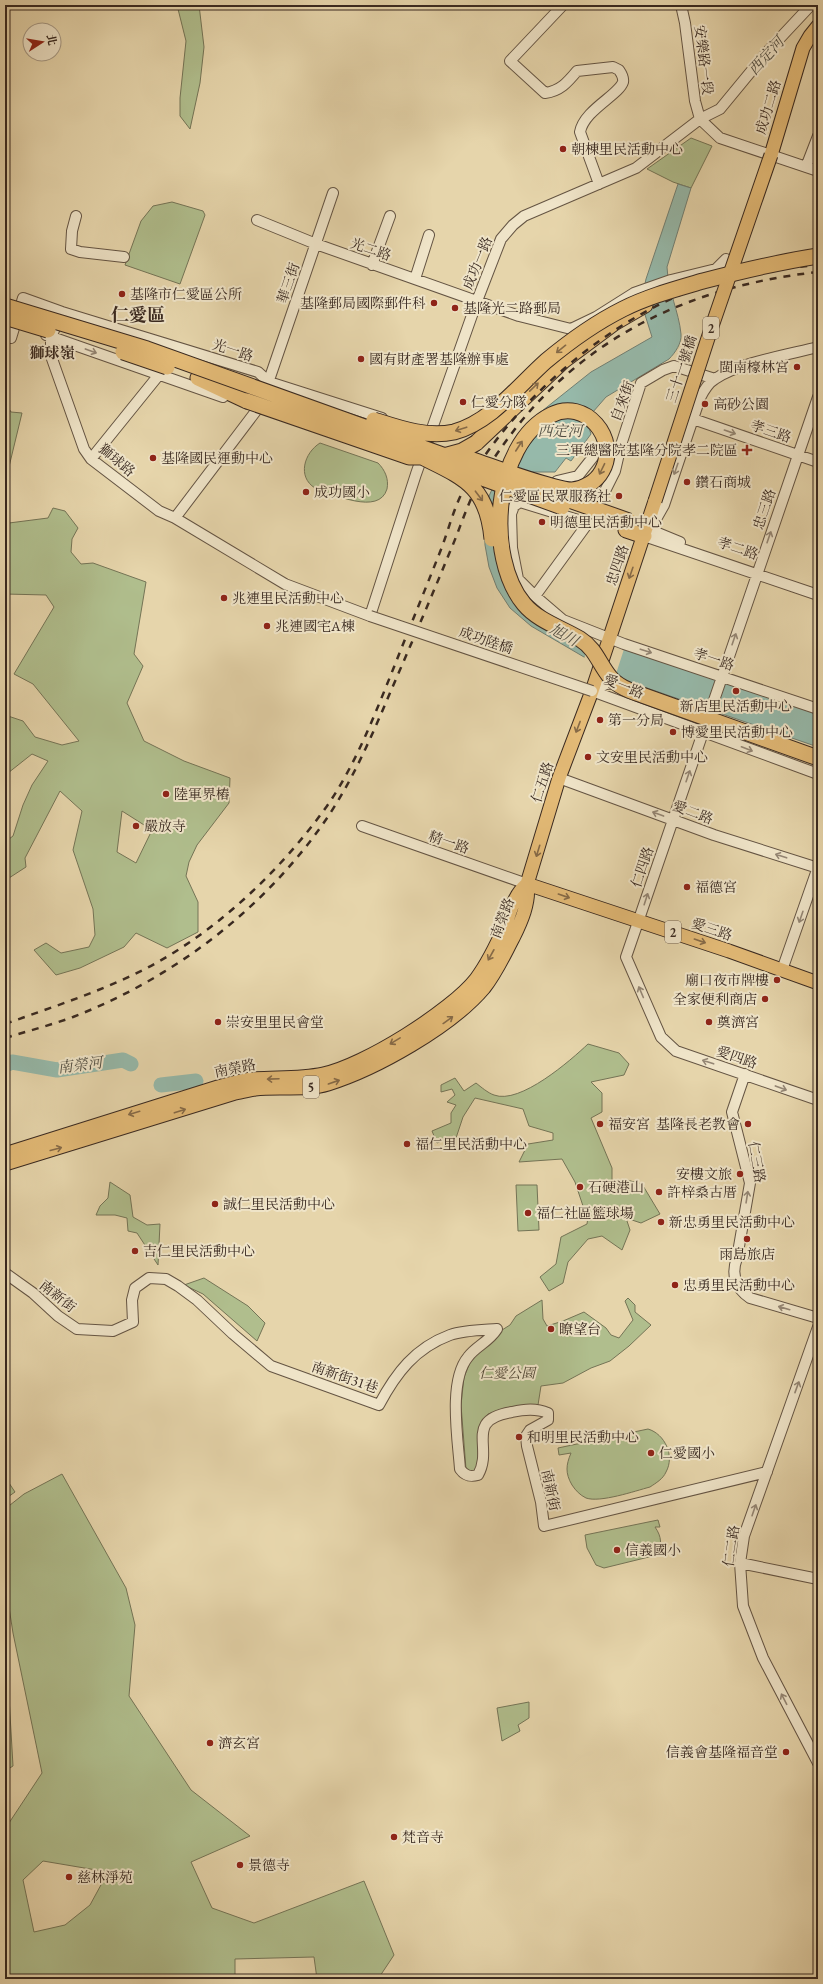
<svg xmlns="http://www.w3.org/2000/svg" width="823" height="1984" font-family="'EB Garamond','Noto Serif TC',serif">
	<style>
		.green { fill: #b0be8d; stroke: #747456; fill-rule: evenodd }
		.water { fill: #96b9aa; stroke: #717f73 }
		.pier { fill: #e6d5ab }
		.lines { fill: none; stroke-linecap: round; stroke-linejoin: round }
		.river { stroke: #96b9aa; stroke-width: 15 }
		.minor-casing { stroke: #645443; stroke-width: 12 }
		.major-casing { stroke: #392920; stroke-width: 15 }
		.highway-casing { stroke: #392920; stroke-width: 17 }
		.minor { stroke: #efe4c8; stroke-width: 10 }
		.major { stroke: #e3ba76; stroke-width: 13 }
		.highway { stroke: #e3ba76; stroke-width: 15 }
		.rail { stroke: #392920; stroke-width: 2.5; stroke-dasharray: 7 7; stroke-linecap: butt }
		.minor-bridge-casing { stroke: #645443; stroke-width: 12; stroke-linecap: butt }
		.major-bridge-casing { stroke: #392920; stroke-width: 15; stroke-linecap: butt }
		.highway-bridge-casing { stroke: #392920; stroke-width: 17; stroke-linecap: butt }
		.minor-bridge { stroke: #efe4c8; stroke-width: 10 }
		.major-bridge { stroke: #e3ba76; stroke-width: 13 }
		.highway-bridge { stroke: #e3ba76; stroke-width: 15 }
		.oneway { stroke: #866a47 }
		.oneway2 { stroke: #948674 }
		.poi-dot { fill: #8f2418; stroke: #efe4c8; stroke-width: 1.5 }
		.labels { text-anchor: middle; stroke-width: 4; stroke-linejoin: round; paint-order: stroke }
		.shield { fill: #efe4c8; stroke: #706152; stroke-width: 1 }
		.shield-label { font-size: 13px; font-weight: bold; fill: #392920 }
		.street-label { font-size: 14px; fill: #392920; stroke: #efe4c8 }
		.poi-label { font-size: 14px; fill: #392920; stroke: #efe4c8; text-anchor: start }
		.park-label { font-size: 14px; font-style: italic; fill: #514736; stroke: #efe4c8 }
		.water-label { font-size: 15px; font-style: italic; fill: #504d42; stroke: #efe4c8 }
		.neighbourhood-label { font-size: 15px; font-weight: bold; fill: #392920; stroke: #efe4c8 }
		.district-label { font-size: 18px; font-weight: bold; fill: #392920; stroke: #efe4c8 }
	</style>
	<rect width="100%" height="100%" fill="#e6d5ab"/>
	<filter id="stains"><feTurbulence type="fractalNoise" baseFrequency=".005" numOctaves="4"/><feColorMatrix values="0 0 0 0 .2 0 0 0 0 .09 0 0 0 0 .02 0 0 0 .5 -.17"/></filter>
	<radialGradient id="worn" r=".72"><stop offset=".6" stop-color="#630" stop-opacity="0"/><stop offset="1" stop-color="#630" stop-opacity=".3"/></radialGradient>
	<path class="green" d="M177,5H199L204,47L200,83L190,129L180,116V98L186,41Z
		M691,138L712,146L691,188L673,182L647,169Z
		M172,202L203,211L205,215L180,284L125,265L141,221L153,206Z
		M5,402L11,412L22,413L7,475L5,476Z
		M320,443L378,463C385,470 389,479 387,489C379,516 333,494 315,488C297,477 304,453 320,443Z
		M53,508L65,511L78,528L72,539L71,552L81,564L93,563L146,582L134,654L143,666L127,703L144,741L184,761L230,778L229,803L197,845L189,862L186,876L198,902V932L167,948L136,933L124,947L80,968L56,975L34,950L46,943L61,953L89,947L95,935L93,909L73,850L82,811L60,791L25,858L26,867L9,878L5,871V842L13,836L23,805L32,785L48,761L32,754L8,773L5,768V715L23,721L35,737L62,745L79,741L33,684L14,674L54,607L46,595L5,594V525L9,523L48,518ZM122,811L152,830L136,863L117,852Z
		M588,1044L619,1053L629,1064L624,1075L591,1082L602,1093V1112L591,1118L612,1168V1187L625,1192L627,1180L642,1184L660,1214L641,1223L626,1218L630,1230L622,1250L602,1236L588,1239L568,1262L563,1283L549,1291L540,1277L556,1264L561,1237L587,1224L589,1210L583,1206L575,1182L562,1159L519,1162L528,1144L553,1140V1133L529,1126L523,1109L475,1098L463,1117L454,1144L450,1137L437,1143L432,1131L451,1123V1113L456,1105L447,1102L455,1095L452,1089L441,1092V1085L455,1078L464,1091L476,1083C481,1087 488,1093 494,1095C520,1105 571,1060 588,1044Z
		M110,1182L130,1195L133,1217L147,1225L160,1224L158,1265L137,1233L128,1231L127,1218L115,1215H96L100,1206L108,1198Z
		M516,1185H537L539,1230L518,1231Z
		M204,1278L248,1306L265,1323L257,1341L203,1294L184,1285Z
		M628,1298L635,1305V1312L651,1325L629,1346L610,1361L591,1368L563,1383L541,1386L538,1405L505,1409L488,1414L483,1422L477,1472L470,1473L466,1469L461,1405L464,1377L472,1358L502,1330L510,1325L516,1316L542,1300L543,1319L547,1326L563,1321L584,1312L606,1328L611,1335L619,1338L633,1320L625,1301Z
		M648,1429C665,1434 675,1456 666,1472C663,1479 656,1483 650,1487C635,1491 600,1503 586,1498C580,1495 576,1491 572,1485C565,1473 566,1465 571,1453L559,1455L558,1448Z
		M62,1474L126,1588L135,1625L129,1696L191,1790L250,1836L191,1862L212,1908L254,1923L364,1881L394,1955L378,1979H317L314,1957L235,1959V1979H5V1829L42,1773L13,1633L5,1582V1509L24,1494ZM43,1861L108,1872L90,1905L65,1925L34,1932L23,1880Z
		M5,1477L15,1492L5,1499Z
		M658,1520L660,1527H655C662,1537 662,1545 657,1555L604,1568L596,1565L587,1548L585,1535Z
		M9,1697L13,1766L5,1771V1698Z
		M529,1702V1718L518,1725L520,1731L502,1741L497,1708Z"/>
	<path class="water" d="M678,184L691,188L667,267C668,291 679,312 681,334C682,343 675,353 669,359L606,397L586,420L591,434L571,461L566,458L555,472H521L507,515L520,588L534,604L590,639L625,646L818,712V747L615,677L611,666L584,657L531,626L510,608L497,588L489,567L485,545L484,515L489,496L510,450L521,434L542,411L591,372L652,337L641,302L646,279Z"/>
	<path class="pier" d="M591,637L617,646H625L615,677L610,668L584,659Z"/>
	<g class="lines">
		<path class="river" d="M5,1065L12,1062L57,1070L123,1060L131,1064
			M161,1085L196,1081"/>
		<g class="minor-casing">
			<path id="minor" d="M563,5L510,61L545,93C560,91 567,83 577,71L613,67L619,70C621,73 624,77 623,82C619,95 584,110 580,132L599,184
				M681,5L685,23L695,101L700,119L720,138L818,171
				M806,167L818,136
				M76,216L72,231L71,249L80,252L124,257
				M257,220L316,244L519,316L571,329L596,317L634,293L671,280L716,269L726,259
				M372,265L390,216
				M415,279L429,235
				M62,312L51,337V356L84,449L91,459L159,511L175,518L285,584L370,616L416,474L477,301L501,239L513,225L524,216L636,168L700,119L720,109L767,52L811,5
				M46,335L223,397
				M11,338L23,298L62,312L258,372L269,382L382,418
				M267,386L333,193
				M818,397L626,957L661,1037L676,1051L818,1100
				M693,419L818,462
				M91,459L158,376
				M557,481L578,476L597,452
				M599,503L615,471L621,445L641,383L663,370L674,366L715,379
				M175,518L256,411L261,401
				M646,528L680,542
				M651,528L664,505L700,398C704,390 708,383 715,379C737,363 791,354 818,347
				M644,536L818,595
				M535,596L518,579L512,548L511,514L514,506L520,502L588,523L535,596L563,620L624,644L818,709
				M592,691L818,774
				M592,691L606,684L619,683
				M559,778L714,835L818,868
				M362,826L527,884
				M782,970L818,867
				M745,1074L732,1112L750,1183L737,1258C731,1274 735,1288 750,1298L818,1318
				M5,1273L33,1293L58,1316L77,1329L113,1331L133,1322L132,1300L135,1288L149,1278L166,1279L178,1286L197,1300L233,1334L271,1366L379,1405C396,1373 415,1348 450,1335C464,1330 482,1330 497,1329C489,1342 476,1346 468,1357C448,1381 458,1440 460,1469C465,1476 470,1477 478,1475C494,1447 463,1420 512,1412C525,1409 536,1408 548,1413V1420L530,1430L526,1436L527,1446L541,1502L544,1526L767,1472
				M818,1327L744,1536L740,1563L743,1606L763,1658L818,1763
				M740,1563L818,1579"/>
		</g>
		<g class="major-casing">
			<path id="major" d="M771,155L803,48L810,36L818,26
				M527,884L729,951L818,983
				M5,1154L218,1087C229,1084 240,1081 251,1079C275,1077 299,1079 323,1074C363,1066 451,1011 476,979C488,963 497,944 505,926C511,910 514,895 527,884L559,778L592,691L655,501
				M5,1164L235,1093C242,1092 249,1090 255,1089C279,1086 305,1091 328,1084C376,1069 451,1027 484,988C496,973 504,955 513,938C521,922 530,902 527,884"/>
		</g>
		<g class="highway-casing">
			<path id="highway" d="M198,378L247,401
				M476,443L563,361L614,323L645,305
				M626,530L644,536"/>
		</g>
		<use href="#minor" class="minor"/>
		<use href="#major" class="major"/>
		<use href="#highway" class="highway"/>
		<path class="rail" d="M5,1024C44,1010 84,997 122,980C204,944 275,878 327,806C356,764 375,714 394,667C409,629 425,590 440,552C448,532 453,510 463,491C510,403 612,315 707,285C743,274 781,268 818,265
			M5,1038C28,1031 51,1025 73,1017C171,979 259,913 320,828C352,784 372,735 393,686C412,642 431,598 449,554C457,536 463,517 471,499C482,474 499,450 515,429C591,332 698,285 818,272"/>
		<g class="minor-bridge-casing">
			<path id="minor-bridge" d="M370,616L592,691"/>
		</g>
		<g class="major-bridge-casing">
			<path id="major-bridge" d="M655,501L710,332L771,155"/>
		</g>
		<g class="highway-bridge-casing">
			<path id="highway-bridge" d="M5,306L147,349L479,468
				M5,317L48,330
				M123,352L167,367
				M247,401L409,457H440L462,451L476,443
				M374,420C399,428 427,438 454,432C491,422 518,386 546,361C570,341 595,323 623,309C649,296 676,289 703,281C741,271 779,262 818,256
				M416,454C461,477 487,483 492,539
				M470,459C496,468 522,478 548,485C556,487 564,490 572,490C584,489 596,482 602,471C620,439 585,397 551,415C493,444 485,557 524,604C538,621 562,628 580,639C596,649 599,664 610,677C618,687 631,691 642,695L818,758
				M463,471L562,507
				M552,494L629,521"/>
		</g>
		<use href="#minor-bridge" class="minor-bridge"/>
		<use href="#major-bridge" class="major-bridge"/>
		<use href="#highway-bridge" class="highway-bridge"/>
	</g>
	<defs><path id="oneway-shaft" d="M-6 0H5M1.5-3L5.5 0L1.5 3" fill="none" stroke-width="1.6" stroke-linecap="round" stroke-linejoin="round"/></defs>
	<g class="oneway">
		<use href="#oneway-shaft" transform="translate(561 349) rotate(141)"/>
		<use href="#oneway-shaft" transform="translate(534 387) rotate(-44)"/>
		<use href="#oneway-shaft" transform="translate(461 429) rotate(162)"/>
		<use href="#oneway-shaft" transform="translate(519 446) rotate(-57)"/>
		<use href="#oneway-shaft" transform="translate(602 469) rotate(116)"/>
		<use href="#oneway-shaft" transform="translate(479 496) rotate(53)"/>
		<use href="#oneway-shaft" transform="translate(631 573) rotate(109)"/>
		<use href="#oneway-shaft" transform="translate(578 727) rotate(111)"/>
		<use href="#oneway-shaft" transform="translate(538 851) rotate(107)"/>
		<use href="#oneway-shaft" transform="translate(564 896) rotate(19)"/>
		<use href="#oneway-shaft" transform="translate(700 941) rotate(19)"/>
		<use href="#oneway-shaft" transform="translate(491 955) rotate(119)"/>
		<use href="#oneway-shaft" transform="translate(448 1020) rotate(-36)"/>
		<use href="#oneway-shaft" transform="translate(395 1041) rotate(149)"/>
		<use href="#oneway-shaft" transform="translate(273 1079) rotate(178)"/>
		<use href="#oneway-shaft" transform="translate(334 1082) rotate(-19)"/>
		<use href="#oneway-shaft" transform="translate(180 1111) rotate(-18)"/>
		<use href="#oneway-shaft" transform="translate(134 1113) rotate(163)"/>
		<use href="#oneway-shaft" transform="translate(56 1149) rotate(-15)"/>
	</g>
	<g class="oneway2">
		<use href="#oneway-shaft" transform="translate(91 351) rotate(20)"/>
		<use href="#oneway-shaft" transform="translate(730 432) rotate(19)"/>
		<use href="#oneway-shaft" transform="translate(676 469) rotate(109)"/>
		<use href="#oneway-shaft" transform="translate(769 537) rotate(-71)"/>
		<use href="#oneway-shaft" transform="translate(734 639) rotate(-71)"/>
		<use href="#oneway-shaft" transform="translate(646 651) rotate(18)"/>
		<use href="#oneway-shaft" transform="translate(747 749) rotate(21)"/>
		<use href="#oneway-shaft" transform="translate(688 776) rotate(-71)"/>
		<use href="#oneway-shaft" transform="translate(658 814) rotate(-160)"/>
		<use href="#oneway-shaft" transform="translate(781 856) rotate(-162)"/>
		<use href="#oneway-shaft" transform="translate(646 899) rotate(-72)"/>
		<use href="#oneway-shaft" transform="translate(801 917) rotate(109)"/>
		<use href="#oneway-shaft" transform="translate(641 992) rotate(-113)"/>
		<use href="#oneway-shaft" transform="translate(708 1062) rotate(-162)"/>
		<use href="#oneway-shaft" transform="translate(781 1088) rotate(20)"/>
		<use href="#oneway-shaft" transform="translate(747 1197) rotate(-81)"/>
		<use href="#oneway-shaft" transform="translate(784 1308) rotate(-164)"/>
		<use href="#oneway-shaft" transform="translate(797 1387) rotate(-70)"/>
		<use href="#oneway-shaft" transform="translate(754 1510) rotate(-71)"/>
		<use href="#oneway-shaft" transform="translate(784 1699) rotate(-117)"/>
	</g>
	<g class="poi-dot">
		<circle cx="563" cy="149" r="4"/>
		<circle cx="122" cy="294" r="4"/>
		<circle cx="434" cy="303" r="4"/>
		<circle cx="455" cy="308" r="4"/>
		<circle cx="361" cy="359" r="4"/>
		<circle cx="797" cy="367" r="4"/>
		<circle cx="463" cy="402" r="4"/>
		<circle cx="705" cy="404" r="4"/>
		<path d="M745 444h4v4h4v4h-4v4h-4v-4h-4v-4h4z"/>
		<circle cx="153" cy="458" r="4"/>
		<circle cx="687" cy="482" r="4"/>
		<circle cx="306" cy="492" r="4"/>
		<circle cx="619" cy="496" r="4"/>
		<circle cx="542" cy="522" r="4"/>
		<circle cx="224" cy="598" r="4"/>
		<circle cx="267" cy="626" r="4"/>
		<circle cx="736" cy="691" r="4"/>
		<circle cx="600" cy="720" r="4"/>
		<circle cx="673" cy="732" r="4"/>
		<circle cx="588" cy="757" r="4"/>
		<circle cx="166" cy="794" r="4"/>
		<circle cx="136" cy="826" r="4"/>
		<circle cx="687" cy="887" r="4"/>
		<circle cx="777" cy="980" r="4"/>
		<circle cx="765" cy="999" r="4"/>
		<circle cx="218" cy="1022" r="4"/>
		<circle cx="709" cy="1022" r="4"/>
		<circle cx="600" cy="1124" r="4"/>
		<circle cx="748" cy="1124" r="4"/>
		<circle cx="407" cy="1144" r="4"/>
		<circle cx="740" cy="1174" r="4"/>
		<circle cx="580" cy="1187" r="4"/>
		<circle cx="659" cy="1192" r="4"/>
		<circle cx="215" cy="1204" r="4"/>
		<circle cx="528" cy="1213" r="4"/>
		<circle cx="661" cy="1222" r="4"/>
		<circle cx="747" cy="1239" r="4"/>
		<circle cx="135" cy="1251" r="4"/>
		<circle cx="675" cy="1285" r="4"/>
		<circle cx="551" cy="1329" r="4"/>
		<circle cx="519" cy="1437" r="4"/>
		<circle cx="651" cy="1453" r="4"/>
		<circle cx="617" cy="1550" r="4"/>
		<circle cx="210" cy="1743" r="4"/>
		<circle cx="786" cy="1752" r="4"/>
		<circle cx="394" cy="1837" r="4"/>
		<circle cx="240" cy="1865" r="4"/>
		<circle cx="69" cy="1877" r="4"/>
	</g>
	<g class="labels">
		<g class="shield">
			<rect x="703" y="317" width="16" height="22" rx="3"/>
			<rect x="665" y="921" width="16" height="22" rx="3"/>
			<rect x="303" y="1076" width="16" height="22" rx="3"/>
		</g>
		<g class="shield-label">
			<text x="711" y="333">2</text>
			<text x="673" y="937">2</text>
			<text x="311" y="1092">5</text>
		</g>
		<g class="street-label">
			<text transform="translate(704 60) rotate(83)" y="5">安樂路一段</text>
			<text transform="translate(768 107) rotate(-73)" y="5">成功二路</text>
			<text transform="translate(371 249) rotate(19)" y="5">光二路</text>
			<text transform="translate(477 263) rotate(-68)" y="5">成功一路</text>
			<text transform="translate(288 283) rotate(-71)" y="5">華三街</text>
			<text transform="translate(233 350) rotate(18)" y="5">光一路</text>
			<text transform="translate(681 369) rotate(-72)" y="5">三十一號橋</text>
			<text transform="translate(622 401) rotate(-69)" y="5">自來街</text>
			<text transform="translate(771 431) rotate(19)" y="5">孝三路</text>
			<text transform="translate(117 460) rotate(40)" y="5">獅球路</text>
			<text transform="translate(764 509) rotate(-71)" y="5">忠三路</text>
			<text transform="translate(738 548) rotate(19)" y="5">孝二路</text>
			<text transform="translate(617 565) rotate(-71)" y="5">忠四路</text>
			<text transform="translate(486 640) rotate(19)" y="5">成功陸橋</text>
			<text transform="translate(714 659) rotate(19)" y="5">孝一路</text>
			<text transform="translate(624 686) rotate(22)" y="5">愛一路</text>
			<text transform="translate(542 782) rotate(-72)" y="5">仁五路</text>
			<text transform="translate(693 812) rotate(21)" y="5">愛二路</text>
			<text transform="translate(449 842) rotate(19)" y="5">精一路</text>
			<text transform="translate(642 867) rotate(-71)" y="5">仁四路</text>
			<text transform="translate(502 918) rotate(-69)" y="5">南榮路</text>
			<text transform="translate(712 929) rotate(19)" y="5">愛三路</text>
			<text transform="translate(737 1057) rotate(19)" y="5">愛四路</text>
			<text transform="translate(235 1068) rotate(-11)" y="5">南榮路</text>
			<text transform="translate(757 1162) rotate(80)" y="5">仁三路</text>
			<text transform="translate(58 1296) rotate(39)" y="5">南新街</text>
			<text transform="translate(345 1377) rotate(19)" y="5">南新街31巷</text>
			<text transform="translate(551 1490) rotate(78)" y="5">南新街</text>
			<text transform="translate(731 1546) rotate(-81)" y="5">仁二路</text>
		</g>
		<g class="poi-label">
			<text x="571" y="154">朝棟里民活動中心</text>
			<text x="130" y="299">基隆市仁愛區公所</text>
			<text x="426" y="308" text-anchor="end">基隆郵局國際郵件科</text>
			<text x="463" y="313">基隆光二路郵局</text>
			<text x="369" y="364">國有財產署基隆辦事處</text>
			<text x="789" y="372" text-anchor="end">閩南檺林宮</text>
			<text x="471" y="407">仁愛分隊</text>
			<text x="713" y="409">高砂公園</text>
			<text x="738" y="455" text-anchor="end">三軍總醫院基隆分院孝二院區</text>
			<text x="161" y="463">基隆國民運動中心</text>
			<text x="695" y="487">鑽石商城</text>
			<text x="314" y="497">成功國小</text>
			<text x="611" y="501" text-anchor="end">仁愛區民眾服務社</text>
			<text x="550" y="527">明德里民活動中心</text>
			<text x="232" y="603">兆連里民活動中心</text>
			<text x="275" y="631">兆連國宅A棟</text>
			<text x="736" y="711" text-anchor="middle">新店里民活動中心</text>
			<text x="608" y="725">第一分局</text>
			<text x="681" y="737">博愛里民活動中心</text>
			<text x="596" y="762">文安里民活動中心</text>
			<text x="174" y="799">陸軍界樁</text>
			<text x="144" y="831">嚴放寺</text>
			<text x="695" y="892">福德宮</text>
			<text x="769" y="985" text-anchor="end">廟口夜市牌樓</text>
			<text x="757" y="1004" text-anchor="end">全家便利商店</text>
			<text x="226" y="1027">崇安里里民會堂</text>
			<text x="717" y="1027">奠濟宮</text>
			<text x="608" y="1129">福安宮</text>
			<text x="740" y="1129" text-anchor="end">基隆長老教會</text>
			<text x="415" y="1149">福仁里民活動中心</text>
			<text x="732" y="1179" text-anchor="end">安樓文旅</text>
			<text x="588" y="1192">石硬港山</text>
			<text x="667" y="1197">許梓桑古厝</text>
			<text x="223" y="1209">誠仁里民活動中心</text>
			<text x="536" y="1218">福仁社區籃球場</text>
			<text x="669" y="1227">新忠勇里民活動中心</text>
			<text x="143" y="1256">吉仁里民活動中心</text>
			<text x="747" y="1259" text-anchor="middle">雨島旅店</text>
			<text x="683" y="1290">忠勇里民活動中心</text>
			<text x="559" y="1334">瞭望台</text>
			<text x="527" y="1442">和明里民活動中心</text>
			<text x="659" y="1458">仁愛國小</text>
			<text x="625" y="1555">信義國小</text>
			<text x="218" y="1748">濟玄宮</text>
			<text x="778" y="1757" text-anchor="end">信義會基隆福音堂</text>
			<text x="402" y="1842">梵音寺</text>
			<text x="248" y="1870">景德寺</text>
			<text x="77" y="1882">慈林淨苑</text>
		</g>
		<g class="park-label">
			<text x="507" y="1378">仁愛公園</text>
		</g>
		<g class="water-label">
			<text transform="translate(766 56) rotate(-48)" y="5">西定河</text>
			<text x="560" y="436">西定河</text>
			<text transform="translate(564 635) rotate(29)" y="5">旭川</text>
			<text transform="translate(80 1065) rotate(-7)" y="5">南榮河</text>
		</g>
		<g class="neighbourhood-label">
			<text x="52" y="358">獅球嶺</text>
		</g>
		<g class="district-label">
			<text x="138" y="321">仁愛區</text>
		</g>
	</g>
	<rect width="823" height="1984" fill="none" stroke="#e6d5ab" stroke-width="20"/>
	<rect x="6" y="6" width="811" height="1972" fill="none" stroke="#392920" stroke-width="2"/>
	<rect x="10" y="10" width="803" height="1964" fill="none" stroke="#392920"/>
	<g transform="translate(42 42) rotate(78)"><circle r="19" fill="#efe4c8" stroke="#a69985"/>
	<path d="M0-3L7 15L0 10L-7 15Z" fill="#8f2418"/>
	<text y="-6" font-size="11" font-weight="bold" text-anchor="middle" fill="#392920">北</text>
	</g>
	<rect width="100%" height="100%" filter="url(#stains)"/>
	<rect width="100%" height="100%" fill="url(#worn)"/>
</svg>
